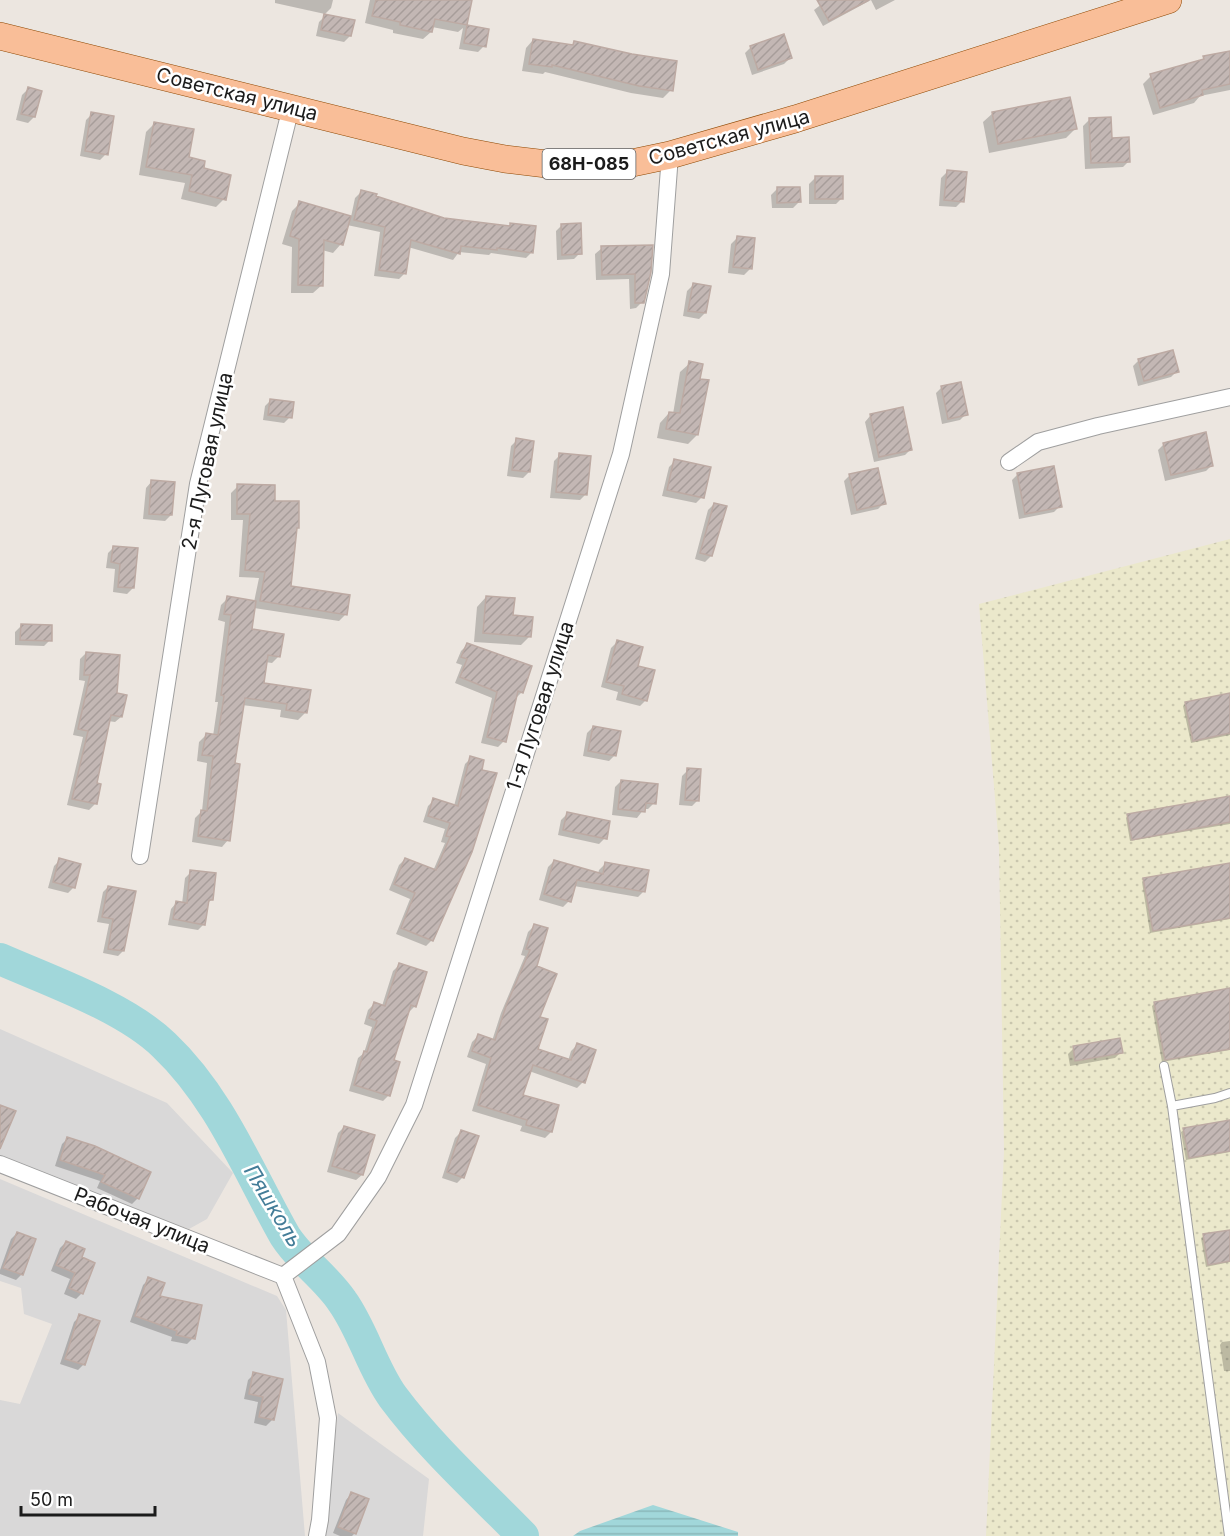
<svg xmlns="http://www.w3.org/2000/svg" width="1230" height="1536" font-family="Inter,sans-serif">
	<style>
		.residential { fill: #d9d8d8 }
		.farmland { fill: url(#farmland-dots) }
		.water { fill: url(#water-rules) }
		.shadow { fill: #0003 }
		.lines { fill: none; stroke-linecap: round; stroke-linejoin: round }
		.river { stroke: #a1d7da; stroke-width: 32 }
		.building { fill: url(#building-hatch); stroke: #bdaaa3; stroke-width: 1.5 }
		.service-casing { stroke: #9f9f9f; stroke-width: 10 }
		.minor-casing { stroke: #9f9f9f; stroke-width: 18 }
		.primary-casing { stroke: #8e4803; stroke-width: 28 }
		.service { stroke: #fff; stroke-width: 8 }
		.minor { stroke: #fff; stroke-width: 16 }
		.primary { stroke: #f9be98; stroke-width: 27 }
		.labels { text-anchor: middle; stroke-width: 5; stroke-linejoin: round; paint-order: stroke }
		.shield { fill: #fff; stroke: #5f5f5f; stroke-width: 1.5 }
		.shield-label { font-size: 18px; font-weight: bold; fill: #1b1b1b }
		.street-label { font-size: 20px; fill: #1b1b1b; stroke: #fff }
		.water-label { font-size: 21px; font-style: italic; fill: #447d98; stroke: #fff }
	</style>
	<defs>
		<pattern id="farmland-dots" width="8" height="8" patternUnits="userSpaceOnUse" patternTransform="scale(1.5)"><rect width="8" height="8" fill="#ebe8cb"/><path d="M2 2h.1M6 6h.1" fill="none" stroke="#c9c6ae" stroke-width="1.8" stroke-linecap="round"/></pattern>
		<pattern id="water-rules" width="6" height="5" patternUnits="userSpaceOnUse" patternTransform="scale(1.5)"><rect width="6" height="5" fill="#a1d7da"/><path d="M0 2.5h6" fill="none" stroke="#8ab8ba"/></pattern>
		<pattern id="building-hatch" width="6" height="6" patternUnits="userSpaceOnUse" patternTransform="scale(1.5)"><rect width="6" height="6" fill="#c3b7b4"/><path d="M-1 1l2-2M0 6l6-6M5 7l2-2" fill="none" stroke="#a79d9a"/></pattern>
	</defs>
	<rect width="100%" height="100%" fill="#ece6e0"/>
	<path class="residential" d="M0,1029L167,1103L233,1173L207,1219L189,1229L0,1163Z
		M0,1179L277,1296L286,1310L305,1536H0V1400L20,1404L52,1324L24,1314L21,1288L0,1281Z
		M338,1413L429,1479L423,1536H323Z"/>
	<path class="farmland" d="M1230,539V1536H986L1004,1151L999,847L979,604Z"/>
	<path class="water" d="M653,1505L738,1532V1536H573L580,1531Z"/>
	<path class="shadow" d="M275,0H333L331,8L325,14L275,3Z
		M370,0H471L466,26L487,30L484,46L478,52L459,49L463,28L458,32L432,27L431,32L423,39L393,33V30L365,23Z
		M827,0H895L876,10L871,0L823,26L814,10Z
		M325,16L350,36L344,42L316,36L319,22Z
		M533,40L571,46L574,43L671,90L663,98L631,93L545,72L543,74L522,71L526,48Z
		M751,47L790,58L784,64L752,75L745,53Z
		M1230,52V90L1200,96L1194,103L1153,115L1143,84L1151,76L1201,61L1204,58Z
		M28,89L34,117L28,123L16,120L22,95Z
		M993,113L1075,129L1066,138L989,153L983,122Z
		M92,114L106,154L100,160L80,156L86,120Z
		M1089,120L1111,139L1129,161L1123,167L1085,169L1083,126Z
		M154,124L188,159L202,170L224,199L216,207L181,199L185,183L139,175L146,132Z
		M947,172L962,201L956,207L939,206L941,178Z
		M815,178L842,198L836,204H809V184Z
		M777,189L799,202L793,208H772L771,195Z
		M361,192L444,220L508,228L511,224L532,252L526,258L491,253L489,255L459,252L453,260L408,247L405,273L399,279L374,276L380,232L347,225L341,244L333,253L322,250V285L313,293H291L292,247L282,244L292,211L300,203L351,217L355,198Z
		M562,225L580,253L574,259L557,260L556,231Z
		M737,238L750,269L744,275L728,273L731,244Z
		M651,246L642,302L636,308L630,309L629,279L596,280L595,254L602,248Z
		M693,285L705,313L699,319L683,316L687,291Z
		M1139,360L1177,371L1171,377L1138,386L1133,366Z
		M690,363L699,380L697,435L688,444L657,438L660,423L669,413L673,414L680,372Z
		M942,387L966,414L960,420L942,424L936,393Z
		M271,400L290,417L284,423L263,420L265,406Z
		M870,416L911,449L905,455L874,462L865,422Z
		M517,440L529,472L523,478L507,476L511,446Z
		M1164,444L1212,465L1206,471L1165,481L1158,450Z
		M560,455L586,494L580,500L550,498L554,461Z
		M675,461L702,497L696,503L662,496L669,467Z
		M1018,474L1060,506L1054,512L1019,519L1012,480Z
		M850,475L884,503L878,509L851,515L844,481Z
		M152,481L171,515L165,521L143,519L146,488Z
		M238,486L274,503L295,530L290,587L346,614L339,621L254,608L250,631L279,656L272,663L265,662L262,684L309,691L305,713L298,720L280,717L281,710L242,705L233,765L228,840L222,847L192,842L195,818L202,811L207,763L197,761L199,742L206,735L213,736L218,702H215L225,622L218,620L221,605L228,598L254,602L259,578L239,577L243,520H231V493Z
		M714,504L711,556L705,562L695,559L708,510Z
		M114,547L133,588L127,594L113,592L115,569L106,568L108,553Z
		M486,597L530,636L521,645L474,642L477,607Z
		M21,626L50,640L44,646L15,645V632Z
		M617,642L636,667L646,700L640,706L616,700L618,692L601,687L611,648Z
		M467,645L522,692L516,698L504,741L498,747L481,743L492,698L455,683L462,665L456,663L461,651Z
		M86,653L115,694L121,717L115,722L108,721L95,784L99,785L95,804L89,810L67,805L83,737L73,735L85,681L79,680L80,659Z
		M1230,695V735L1191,743L1183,706L1186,703Z
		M593,727L615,755L609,761L583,756L587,733Z
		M471,758L432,940L426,946L396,934L410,899L389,890L399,865L405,859L433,871L445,843L441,842L445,829L423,822L428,806L434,800L454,806L465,764Z
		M688,770L698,800L692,806L679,805L682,776Z
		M621,781L654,803L648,809H644L637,818L612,815L615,787Z
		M1230,797V824L1130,841L1126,818L1128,815Z
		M567,814L605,838L599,844L558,835L561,820Z
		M60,860L74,887L68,893L48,888L54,866Z
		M554,861L598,874L599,870L605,864L644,891L638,897L574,886L569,901L563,907L539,900L548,867Z
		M1230,865V919L1150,933L1142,882L1144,879Z
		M191,872L212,899L207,904L204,924L198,930L168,925L171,909L176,903L182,904L185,878Z
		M108,887L123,951L118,956L103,953L109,924L97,922L103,892Z
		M534,926L538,1018L536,1050L568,1061L571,1051L577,1045L583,1082L577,1088L529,1071L521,1096L558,1106L551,1132L545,1138L520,1131L522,1126L472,1111L486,1064L467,1057L472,1042L478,1036L492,1041L501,1013L525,956L521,955L528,932Z
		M399,965L415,1006L409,1012L392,1061L389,1095L383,1101L349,1091L358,1058L364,1053L372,1027L364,1024L368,1010L374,1004L382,1006L393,971Z
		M1230,989V1050L1162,1062L1152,1006L1155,1003Z
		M1074,1048L1121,1052L1115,1058L1070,1066L1068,1054Z
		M1230,1121V1152L1186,1160L1181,1132L1184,1130Z
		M344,1127L362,1175L356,1180L327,1172L338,1133Z
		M461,1132L463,1177L457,1183L442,1178L455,1138Z
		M68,1138L138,1198L132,1204L97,1188L100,1181L55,1166L62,1144Z
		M1230,1231V1262L1206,1267L1201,1238L1204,1236Z
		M17,1233L22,1274L16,1280L0,1274V1270L11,1239Z
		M66,1242L80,1258L82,1293L76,1299L64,1294L70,1279L51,1271L60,1248Z
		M149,1279L158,1297L193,1338L187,1344L171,1341L172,1337L130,1322L143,1285Z
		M80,1316L84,1364L78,1370L60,1364L74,1322Z
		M1230,1341V1371H1224L1220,1345L1222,1342Z
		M254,1374L281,1380L272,1420L266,1426L254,1423L258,1402L244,1399L248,1380Z
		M351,1494L355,1533L352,1536H340L333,1533L346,1500Z"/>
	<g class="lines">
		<path class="river" d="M0,959C50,981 125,1007 164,1045C220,1098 248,1171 285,1236C300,1260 326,1277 342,1301C363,1330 372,1368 393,1397C431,1448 479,1491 523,1536"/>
	</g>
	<path class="building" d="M376,0H472L467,25L435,19L432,32L400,25V22L372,16Z
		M817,0H869L829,21Z
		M324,14L355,20L351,36L321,30Z
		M467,25L489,29L486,47L464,43Z
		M784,34L792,58L758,70L750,46Z
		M533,39L573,45L574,41L632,54L677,61L673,91L639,86L552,65V67L529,64Z
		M1230,51V84L1202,90L1203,95L1160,108L1150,74L1204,59L1203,56Z
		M28,87L42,91L35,117L21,114Z
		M1070,97L1077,129L998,144L992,112Z
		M91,112L114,116L108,155L85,151Z
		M1111,117L1112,138L1129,137L1130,162L1091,163L1089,118Z
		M154,122L194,129L189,157L205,161L204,168L231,175L226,200L189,191L192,175L146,167Z
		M947,170L967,172L964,202L944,200Z
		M815,176H843V199H815Z
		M777,187H800L801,202L777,203Z
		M361,190L377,194L376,196L444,218L510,226V223L536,226L533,253L497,248V250L461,246L460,254L411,240L406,274L379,270L385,227L354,220Z
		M299,201L351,216L343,245L324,240L323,286L298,285L299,239L290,236Z
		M581,223L582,254L562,255L561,224Z
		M737,236L755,238L752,269L733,267Z
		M653,245L651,272L644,303H635V274L602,275L601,246Z
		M693,283L711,286L706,313L688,311Z
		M1173,350L1179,372L1144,381L1138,359Z
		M689,361L703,364L700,379L709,380L698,435L666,429L669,412L680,413Z
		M961,382L968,415L948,419L941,386Z
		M270,399L294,402L292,418L268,415Z
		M903,407L912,450L879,457L870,414Z
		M1206,432L1213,466L1171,475L1163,443Z
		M516,438L534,441L530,472L512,470Z
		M559,453L591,456L587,495L556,492Z
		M674,459L711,467L704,498L667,490Z
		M1054,466L1062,507L1025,514L1017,473Z
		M878,468L886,504L857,510L849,474Z
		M151,480L175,482L172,515L149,514Z
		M237,484L275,485V501H299V528H297L291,586L350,595L347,615L260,601L265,572L245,570L250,514H237Z
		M714,503L727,506L712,556L700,553Z
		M113,546L138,548L134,588L118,587L120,564L111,562Z
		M227,596L256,601L252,629L284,634L280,657L268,655L264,683L311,690L307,713L286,710L287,704L245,698L235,763L240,764L230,841L198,836L201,810L207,811L213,756L202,755L206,733L218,735L224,696L221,695L231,615L224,614Z
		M486,596L515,598L513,615L533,617L531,637L483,633Z
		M21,624L52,625V641L20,640Z
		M617,640L643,647L638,666L655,670L647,701L622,694L624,686L606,682Z
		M467,643L532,666L523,693L518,691L506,742L487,737L497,692L460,677L467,659L461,657Z
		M86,652L120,655L117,693L127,695L122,717L111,715L97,783L101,784L97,804L72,799L88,731L78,729L90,675H84Z
		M1230,693V733L1193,741L1185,702Z
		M593,726L621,731L616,756L588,751Z
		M470,756L484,760L482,770L497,773L472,852L433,941L401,928L415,893L394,884L405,858L436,870L450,837L446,836L450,823L428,816L433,798L458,806Z
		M687,768L701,769L699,801L685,800Z
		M621,780L658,784L656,804L646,803L645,812L618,809Z
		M1230,796V822L1132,840L1127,814Z
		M567,812L610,821L607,839L563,830Z
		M59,858L81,864L75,888L53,882Z
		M554,860L603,874L605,862L649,870L645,892L577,880L571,902L544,894Z
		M1230,863V918L1153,931L1143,878Z
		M190,870L216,873L213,900H209L205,925L173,919L176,901L187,903Z
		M108,886L136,891L124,951L108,949L113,919L102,917Z
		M534,924L548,928L537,966L557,974L540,1017L548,1019L538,1049L571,1060L577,1043L596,1050L585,1083L533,1065L523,1095L559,1105L552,1132L526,1125L527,1120L478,1105L491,1058L472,1051L478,1034L495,1040L506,1006L530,950L526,949Z
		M399,963L427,972L416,1007L411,1005L394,1060L400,1062L390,1096L354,1085L364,1051L367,1052L377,1021L369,1018L374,1002L385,1006Z
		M1230,988V1049L1165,1060L1154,1002Z
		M1120,1038L1123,1053L1075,1061L1073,1046Z
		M0,1105L16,1111L0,1149Z
		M1230,1120V1151L1189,1158L1183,1128Z
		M344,1126L375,1135L363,1175L332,1166Z
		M461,1130L479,1136L464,1178L447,1172Z
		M67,1137L95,1146L151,1172L139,1199L101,1182L105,1175L60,1160Z
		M1230,1230V1261L1208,1265L1203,1234Z
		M17,1232L36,1239L23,1275L3,1268Z
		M66,1241L85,1249L82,1257L95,1263L83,1294L69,1288L75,1273L56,1265Z
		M148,1277L165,1283L160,1296L202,1305L195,1339L176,1335L177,1331L135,1316Z
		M79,1314L100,1321L85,1365L65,1359Z
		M253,1372L283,1379L274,1420L259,1417L263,1397L249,1394Z
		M351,1492L369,1499L356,1534L338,1527Z"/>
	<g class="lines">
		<g class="service-casing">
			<path id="service" d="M1164,1066L1172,1106
				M1229,1536L1172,1106L1215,1098L1230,1093"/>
		</g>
		<g class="minor-casing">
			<path id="minor" d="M1009,462L1038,442L1098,426L1230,397
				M140,856L198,484L291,107
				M0,1164L283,1276
				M283,1276L338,1234L378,1177L414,1105L621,454L661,274L670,155
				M283,1276L317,1362L328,1418L320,1520L317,1536"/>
		</g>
		<g class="primary-casing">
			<path id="primary" d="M0,36L463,151L505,159L555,165L632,163L670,155L795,119L1168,0"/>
		</g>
		<use href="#service" class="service"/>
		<use href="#minor" class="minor"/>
		<use href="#primary" class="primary"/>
	</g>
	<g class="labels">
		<rect class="shield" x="542.5" y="149" width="93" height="30" rx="4.5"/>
		<g class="shield-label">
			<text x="589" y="170">68Н-085</text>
		</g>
		<g class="street-label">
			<text transform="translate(237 94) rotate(14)" y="7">Советская улица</text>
			<text transform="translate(729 137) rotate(-15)" y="7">Советская улица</text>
			<text transform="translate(207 461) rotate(-78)" y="7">2-я Луговая улица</text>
			<text transform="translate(540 706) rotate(-72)" y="7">1-я Луговая улица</text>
			<text transform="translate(142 1220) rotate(22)" y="7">Рабочая улица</text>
		</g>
		<g class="water-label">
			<text transform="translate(273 1206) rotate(59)" y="7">Пяшколь</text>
		</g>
	</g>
	<path d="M21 1506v9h134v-9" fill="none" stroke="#1b1b1b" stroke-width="3"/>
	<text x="30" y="1506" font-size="18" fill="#1b1b1b" stroke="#ffffff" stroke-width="4.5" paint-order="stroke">50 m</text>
</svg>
